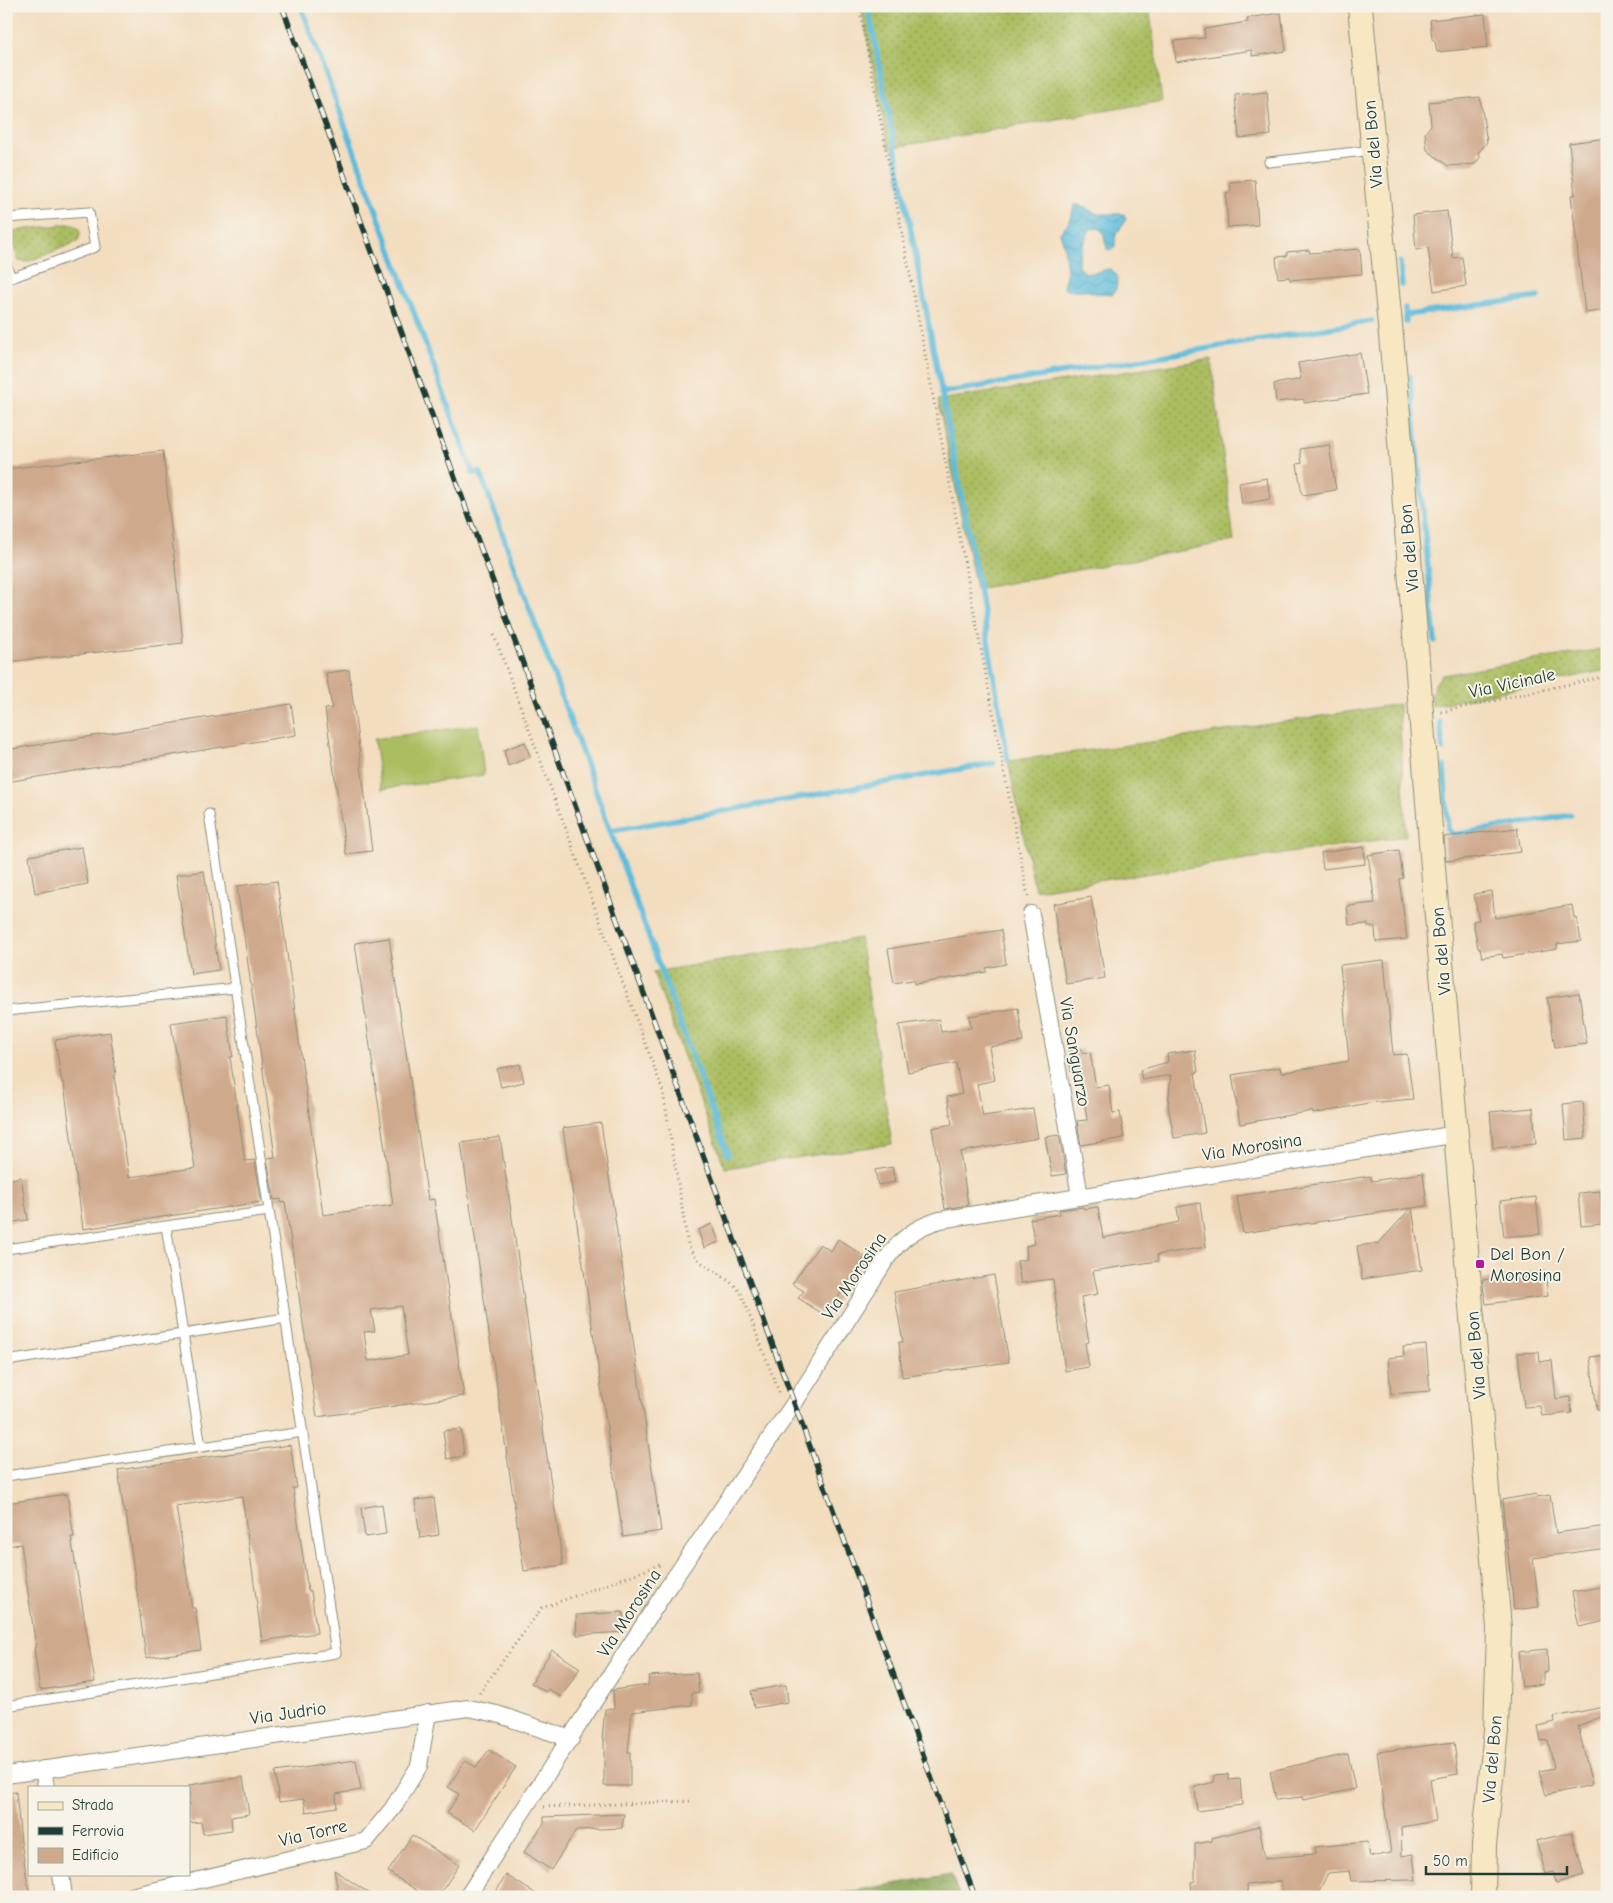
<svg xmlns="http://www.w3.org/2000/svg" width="1613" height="1903" font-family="'Comic Neue',sans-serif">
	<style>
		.grass { fill: url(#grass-dots); stroke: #657d4a }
		.forest { fill: url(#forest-crowns); stroke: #547045 }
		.pitch { fill: #abbd60; stroke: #657d4a }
		.water { fill: url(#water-waves); stroke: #3e7c88 }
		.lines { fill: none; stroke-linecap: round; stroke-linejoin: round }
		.stream { stroke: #5dbcdc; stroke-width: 5.5 }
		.building { fill: #cfa98c; fill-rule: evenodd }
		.lane-casing { stroke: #898d7a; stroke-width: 11 }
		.street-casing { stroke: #898d7a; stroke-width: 18 }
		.secondary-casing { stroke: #898d7a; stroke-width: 26 }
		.path { stroke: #898d7a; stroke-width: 3; stroke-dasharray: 1 4; stroke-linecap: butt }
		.lane { stroke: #fff; stroke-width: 9 }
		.street { stroke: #fff; stroke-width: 16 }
		.secondary { stroke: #f7e8c3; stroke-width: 24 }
		.rail-casing { stroke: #1f3d34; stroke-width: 5.5 }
		.rail { stroke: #f7f3e8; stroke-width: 4; stroke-dasharray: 11; stroke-linecap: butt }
		.poi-dot { fill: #b5179e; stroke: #f7f3e8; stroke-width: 2 }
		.labels { text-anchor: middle; stroke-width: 4; stroke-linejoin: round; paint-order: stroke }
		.street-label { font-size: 18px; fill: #1f3d34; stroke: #f7f3e8 }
		.poi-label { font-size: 18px; fill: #1f3d34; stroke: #f7f3e8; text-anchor: start }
	</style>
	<defs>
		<pattern id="grass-dots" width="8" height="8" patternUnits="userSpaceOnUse" patternTransform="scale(1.25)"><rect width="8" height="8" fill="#abbd60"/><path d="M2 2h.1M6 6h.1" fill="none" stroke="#8b9b50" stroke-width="1.8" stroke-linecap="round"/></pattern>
		<pattern id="forest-crowns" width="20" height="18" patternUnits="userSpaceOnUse" patternTransform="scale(1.25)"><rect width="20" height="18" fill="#88a456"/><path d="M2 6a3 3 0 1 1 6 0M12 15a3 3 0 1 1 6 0" fill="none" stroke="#6f8748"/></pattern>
		<pattern id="water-waves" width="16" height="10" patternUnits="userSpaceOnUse" patternTransform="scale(1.25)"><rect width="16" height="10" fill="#5dbcdc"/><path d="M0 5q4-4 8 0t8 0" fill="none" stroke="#4c9ab3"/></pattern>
	</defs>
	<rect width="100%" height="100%" fill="#f7f3e8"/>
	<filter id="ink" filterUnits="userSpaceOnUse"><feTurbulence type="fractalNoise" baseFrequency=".02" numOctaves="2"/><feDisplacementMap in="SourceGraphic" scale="10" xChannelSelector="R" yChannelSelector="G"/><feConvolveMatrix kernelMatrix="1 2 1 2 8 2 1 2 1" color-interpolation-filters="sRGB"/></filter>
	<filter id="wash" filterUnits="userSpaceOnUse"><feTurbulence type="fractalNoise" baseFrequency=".0096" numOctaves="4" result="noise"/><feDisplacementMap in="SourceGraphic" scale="20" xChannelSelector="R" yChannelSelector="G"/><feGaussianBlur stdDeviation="1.12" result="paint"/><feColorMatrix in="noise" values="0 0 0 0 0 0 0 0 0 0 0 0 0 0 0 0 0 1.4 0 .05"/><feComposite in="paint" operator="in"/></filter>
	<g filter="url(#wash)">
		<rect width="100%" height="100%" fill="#f3ddbf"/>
		<path class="grass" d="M861,6H1149L1162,101L889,148Z
			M67,224C78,224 84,232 77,242L27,262L19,261L10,238L13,231Z
			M1211,359L1234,541L976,589L938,400Z
			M1607,648V670L1432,706C1431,693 1432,685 1442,675Z
			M1399,704L1406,836L1035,890L1008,761L1166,740Z
			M860,938L892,1144L725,1168L653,972Z"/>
		<path class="forest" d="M951,1874L960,1897H818Z"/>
		<path class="pitch" d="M478,725L484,775L381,789L374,739Z"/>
		<path class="water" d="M1077,204L1097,214H1124L1126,219L1115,237V247L1110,251L1107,249L1103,232L1099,228L1090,229C1086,239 1077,257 1078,266C1087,279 1097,271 1109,269C1121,274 1119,284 1113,294L1095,293L1086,290H1066L1063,287L1067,271L1064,245L1060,233L1071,219L1074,206Z"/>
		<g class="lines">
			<path class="stream" d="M301,6L473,473L480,472L728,1155
				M868,6L978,582L1008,760
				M1400,262L1402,285
				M1405,308L1406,322
				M1406,315L1539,297
				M1410,376L1435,641
				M941,393L1372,321
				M1440,722L1443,749
				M1444,766L1448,829L1453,835L1571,815
				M611,831L994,763"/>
		</g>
		<g id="blocks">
			<path class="building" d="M1281,13L1286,51L1252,56V50L1176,62L1174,41L1205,38L1204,29L1248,22L1247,18Z
				M1485,14L1488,47L1437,52L1435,41L1432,39L1430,20Z
				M1267,92L1271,135L1239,138L1235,95Z
				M1480,97L1487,142L1478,153L1481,156L1475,164L1448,166L1427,150L1425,133L1431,125L1429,102Z
				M1607,138V310L1585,313L1571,195H1575L1569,143Z
				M1255,180L1258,225L1228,227L1226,193L1231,192L1230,182Z
				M1447,211L1453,258L1462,257L1466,286L1434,291L1428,248L1416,250L1413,215Z
				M1360,249L1362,274L1290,280L1289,277L1278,278L1276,257L1287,256V252L1309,250L1310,253Z
				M1360,353L1367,394L1304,403V399L1276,402L1274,384L1301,379L1298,363Z
				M1329,445L1336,490L1302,495L1297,464L1302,463L1300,449Z
				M163,451L183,643L6,662V469Z
				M1267,478L1270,499L1242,504L1239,483Z
				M349,670L372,851L346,854L325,709L332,708L326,673Z
				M291,704L296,735L6,782V750Z
				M525,742L530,757L508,766L504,750Z
				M1517,828L1521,852L1446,861L1444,837Z
				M82,847L88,884L35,893L29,856Z
				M1364,847L1365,864L1323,869L1321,853Z
				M1399,850L1403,878L1399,879L1407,939L1376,942L1375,927H1368V924L1349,925L1347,906L1375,903L1368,855Z
				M204,871L219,970L191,974L176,875Z
				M277,881L323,1215L393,1205L355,943L389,938L428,1200L434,1199L464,1396L317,1417L285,1202L281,1203V1199L274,1200L267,1158L275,1157L237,886ZM401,1306L408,1355L368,1361L364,1332L375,1331L371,1310Z
				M1492,891L1495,918L1572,905L1574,918H1577L1581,941L1557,944V949L1503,958L1502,954L1482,957L1480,948H1478L1473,921L1479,920L1474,894Z
				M1091,897L1105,978L1066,984L1053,904Z
				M1001,930L1006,964L986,968L987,972L915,984L913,980L894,983L888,949Z
				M1384,960L1393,1055L1407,1054L1413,1099L1368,1103L1313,1114L1312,1111L1240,1124L1232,1075L1280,1067L1281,1073L1349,1061L1340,965Z
				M1579,993L1587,1044L1555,1048L1547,998Z
				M1018,1008L1023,1042L989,1047L995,1080L977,1084L983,1116L1033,1109L1038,1138L960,1152L968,1205L945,1209L932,1128L952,1124L947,1097L962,1094L956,1063L908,1072L899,1025L939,1019L941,1032L971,1028L969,1016Z
				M227,1015L233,1057H230L245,1161L255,1160L261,1202L83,1229L64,1083H62L55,1040L110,1032L116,1075H114L129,1177L195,1168L171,1023Z
				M1082,1049L1083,1053L1090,1052L1096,1087L1109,1085L1113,1113L1120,1112L1124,1138L1081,1145L1077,1121L1087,1120L1080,1071L1071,1072L1068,1051Z
				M1195,1050L1198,1072L1195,1073L1205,1133L1174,1138L1168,1105L1171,1075L1142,1080L1140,1070L1168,1062L1167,1054Z
				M520,1064L524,1082L501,1087L497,1069Z
				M1583,1102L1586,1138L1566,1140L1563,1104Z
				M1533,1108L1536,1144L1493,1148L1490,1112Z
				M601,1123L661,1531L623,1537L563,1128Z
				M1059,1135L1066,1174L1052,1176L1045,1137Z
				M500,1137L563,1565L524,1571L461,1143Z
				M892,1167L895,1182L878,1185L875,1170Z
				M1423,1173L1427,1206L1412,1208L1422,1270L1362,1279L1357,1246L1379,1243L1411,1208L1243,1233L1237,1196L1370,1176L1372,1181Z
				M21,1177L28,1220L6,1223V1180Z
				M1600,1191L1603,1224L1581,1226L1578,1193Z
				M1536,1197L1540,1234L1504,1237L1500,1201Z
				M1200,1203L1206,1247L1157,1255L1158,1261L1093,1271L1098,1294L1081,1297L1089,1342L1085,1343L1089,1367L1065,1371L1053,1279L1021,1283L1017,1261L1027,1259L1026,1246L1035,1244L1030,1219L1060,1214L1059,1210L1083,1207L1084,1209L1098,1207L1103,1238L1179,1222L1177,1207Z
				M712,1224L719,1242L704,1248L698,1230Z
				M838,1239L865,1257L826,1316L798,1298L804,1291L792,1284L820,1244L831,1251Z
				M1545,1271L1548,1296L1486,1304L1482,1280Z
				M994,1275L1009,1362L902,1377L899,1342H903L894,1292Z
				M1426,1345L1430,1391L1391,1394L1388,1358L1404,1356L1403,1347Z
				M1539,1352L1540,1362L1552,1360L1556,1399L1570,1397L1572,1413L1542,1416L1540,1406L1524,1407L1518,1353Z
				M1607,1355V1410H1597L1590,1357Z
				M461,1429L464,1456L447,1459L443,1431Z
				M290,1445L297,1488H293L308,1591H311L317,1633L262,1641L242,1496L176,1506L192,1608H195L201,1650L146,1658L126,1513H124L118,1470Z
				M67,1494L74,1537H71L95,1682L40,1690L34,1648L36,1647L21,1544L6,1546V1503Z
				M1536,1494L1537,1497L1550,1495L1556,1533L1607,1526V1548L1533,1558L1539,1607L1514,1610L1502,1500Z
				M434,1498L439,1535L420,1538L415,1500Z
				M382,1504L386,1534L365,1537L361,1508Z
				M1607,1586V1621L1579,1627L1572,1592Z
				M623,1612L625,1632L577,1635L576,1615Z
				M1547,1649L1548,1671L1543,1672V1684L1522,1687L1518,1652Z
				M552,1650L580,1668L561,1697L548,1689L546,1692L531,1683Z
				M697,1673L699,1692L692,1693V1705L632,1712L628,1752H630V1786H604V1739H602L605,1709H614L613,1690L648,1685L649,1676Z
				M786,1685L788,1702L754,1708L751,1691Z
				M1604,1707L1606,1715L1578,1726L1592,1785L1546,1795L1539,1771L1554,1768L1548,1740L1541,1741L1538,1726L1555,1722L1554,1717Z
				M1454,1742L1458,1774L1430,1779L1436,1821L1401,1827L1402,1856L1413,1854L1416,1880L1351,1881L1349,1871L1328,1873L1316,1897H1283L1281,1881L1247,1885L1248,1896L1192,1897L1191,1882L1195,1881V1844L1212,1841V1838L1259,1826L1265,1858L1316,1854L1315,1847L1367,1842L1370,1857L1391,1853L1377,1752Z
				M489,1750L516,1767L475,1830L447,1813L459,1794L448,1787L465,1761L476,1767Z
				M1348,1754L1355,1789L1303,1800L1302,1797L1276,1800L1270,1771Z
				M356,1760L361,1790L336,1794L337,1807L306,1812L304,1799L279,1802L275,1772Z
				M1228,1774L1229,1780L1240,1779L1242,1805L1197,1811L1195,1787L1214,1782V1775Z
				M243,1777L249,1814L231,1817L232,1830L203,1834L201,1822L189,1823V1785Z
				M16,1792L21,1842L30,1897H6V1793Z
				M624,1814L622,1828L576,1830L551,1870L524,1852L544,1823V1817Z
				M1572,1832L1584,1875L1556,1883L1553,1872L1546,1874L1536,1841Z
				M412,1835L459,1865L438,1897H427L388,1872Z
				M334,1870L375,1897H339Z
				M506,1875L541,1897H493Z"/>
		</g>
	</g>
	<g filter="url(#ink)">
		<use href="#blocks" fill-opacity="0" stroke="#898d7a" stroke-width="1"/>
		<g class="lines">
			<g class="lane-casing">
				<path id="lane" d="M1269,162L1373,150
					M6,218L89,212L95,247L11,278L6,264
					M6,1011L236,988
					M166,1226L201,1447
					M6,1249L269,1211
					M6,1361L286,1318
					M6,1476L303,1432
					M6,1706L336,1653L209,814"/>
			</g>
			<g class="street-casing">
				<path id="street" d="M1031,914L1080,1196
					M43,1769L46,1787
					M6,1775L468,1708L497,1714L571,1739
					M61,1874L64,1897
					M127,1897L366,1841L393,1808L419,1766L428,1713
					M467,1897L668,1587L795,1402L885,1261C899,1240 915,1227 940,1220L1457,1134"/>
			</g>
			<g class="secondary-casing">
				<path id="secondary" d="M1360,6L1396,389L1435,893L1499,1628L1496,1731L1484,1845L1483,1897"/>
			</g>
			<path class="path" d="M859,6L1028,897
				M494,635L663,1091L688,1245C697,1268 727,1273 741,1293L780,1395
				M1441,712L1607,676
				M479,1693L542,1608L662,1564
				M544,1807L693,1801"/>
			<use href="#lane" class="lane"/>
			<use href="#street" class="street"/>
			<use href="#secondary" class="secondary"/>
			<g class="rail-casing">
				<path id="rail" d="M282,6L975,1897"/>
			</g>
			<use href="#rail" class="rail"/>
		</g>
	</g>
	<rect class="poi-dot" x="1475" y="1259" width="10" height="10" rx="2.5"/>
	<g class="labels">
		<g class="street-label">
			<text transform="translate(1373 144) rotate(-95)" y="6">Via del Bon</text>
			<text transform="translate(1409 548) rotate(-95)" y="6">Via del Bon</text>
			<text transform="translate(1512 683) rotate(-12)" y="6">Via Vicinale</text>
			<text transform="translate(1441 951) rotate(-95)" y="6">Via del Bon</text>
			<text transform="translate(1075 1052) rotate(80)" y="6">Via Sanguarzo</text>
			<text transform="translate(1252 1147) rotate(-9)" y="6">Via Morosina</text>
			<text transform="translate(854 1276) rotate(-56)" y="6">Via Morosina</text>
			<text transform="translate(1476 1355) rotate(-95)" y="6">Via del Bon</text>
			<text transform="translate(629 1613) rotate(-57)" y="6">Via Morosina</text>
			<text transform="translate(288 1713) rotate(-8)" y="6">Via Judrio</text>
			<text transform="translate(1492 1759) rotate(-85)" y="6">Via del Bon</text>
			<text transform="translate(313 1833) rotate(-13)" y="6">Via Torre</text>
		</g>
		<g class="poi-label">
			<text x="1490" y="1260">Del Bon /<tspan x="1490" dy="21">Morosina</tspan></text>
		</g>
	</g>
	<rect width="1613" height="1903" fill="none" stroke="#f7f3e8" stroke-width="25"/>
	<rect x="28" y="1786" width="162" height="90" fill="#f7f3e8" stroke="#a1aaa0"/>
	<rect x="38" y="1802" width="25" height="8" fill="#f7e8c3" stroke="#a1aaa0"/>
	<text x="72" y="1810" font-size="15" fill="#1f3d34">Strada</text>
	<rect x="38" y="1827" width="25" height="8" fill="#1f3d34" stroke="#a1aaa0"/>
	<text x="72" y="1836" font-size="15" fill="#1f3d34">Ferrovia</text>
	<rect x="38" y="1848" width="25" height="15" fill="#cfa98c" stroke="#a1aaa0"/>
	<text x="72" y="1860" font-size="15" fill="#1f3d34">Edificio</text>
	<path d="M1426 1866v8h141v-8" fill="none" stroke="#1f3d34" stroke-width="2.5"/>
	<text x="1433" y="1866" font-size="15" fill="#1f3d34" stroke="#f7f3e8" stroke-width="4" paint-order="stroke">50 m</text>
</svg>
